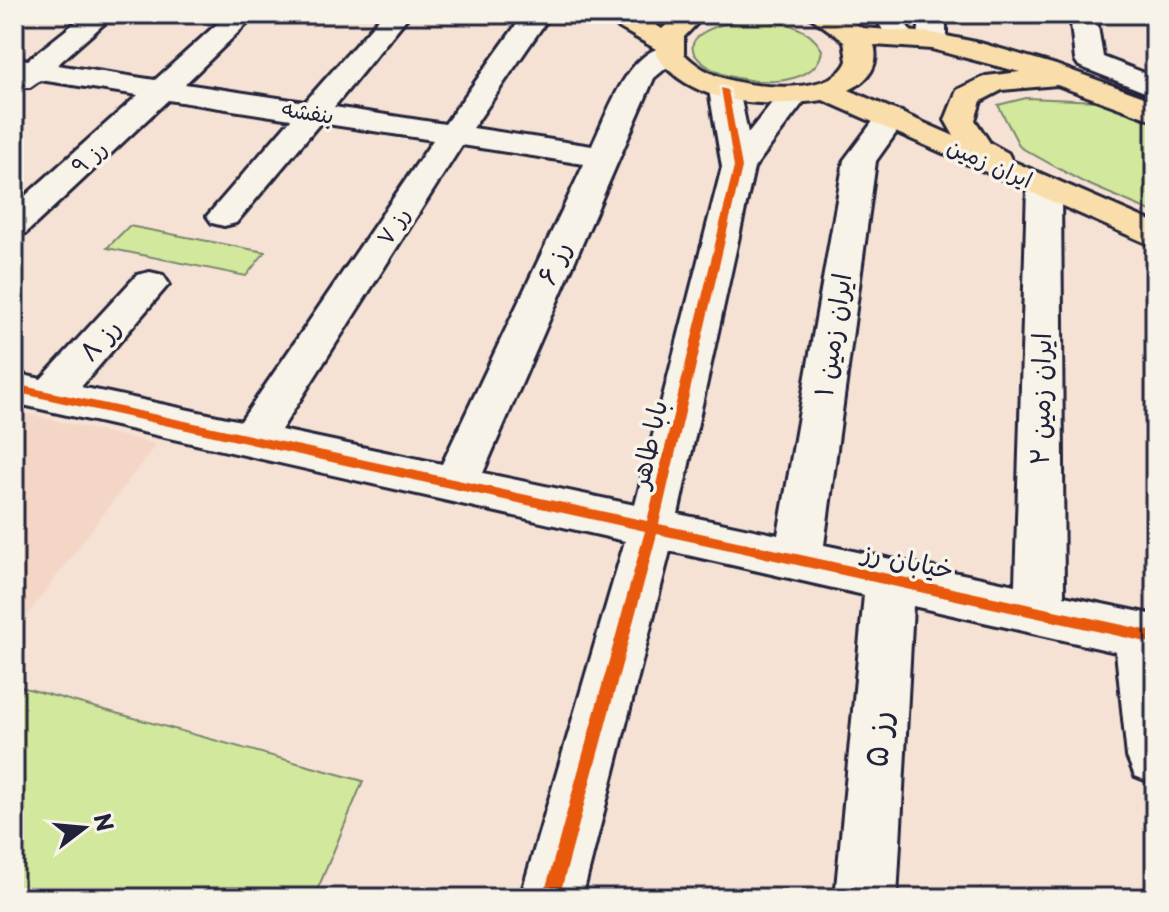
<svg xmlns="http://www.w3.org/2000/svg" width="1169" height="912" font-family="'Playpen Sans','Playpen Sans Arabic',sans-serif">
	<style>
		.built { fill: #f4d6c6 }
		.green { fill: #d1e89d; stroke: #7a856c; stroke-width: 2 }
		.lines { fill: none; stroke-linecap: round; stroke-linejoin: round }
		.minor-casing { stroke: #22223b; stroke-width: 6 }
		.major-casing { stroke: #22223b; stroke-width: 6 }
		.minor { fill: #f7f3e8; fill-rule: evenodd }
		.major { fill: #f9deab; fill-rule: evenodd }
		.cycleway-casing { stroke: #f7f3e8; stroke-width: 5 }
		.cycleway { fill: #e8590c; fill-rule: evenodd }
		.labels { text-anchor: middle; stroke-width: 7; stroke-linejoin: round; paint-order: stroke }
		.far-street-label { font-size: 22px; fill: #22223b; stroke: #f7f3e8 }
		.street-label { font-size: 26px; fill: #22223b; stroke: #f7f3e8 }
		.near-street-label { font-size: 32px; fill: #22223b; stroke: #f7f3e8 }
	</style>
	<rect width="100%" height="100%" fill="#f5e2d4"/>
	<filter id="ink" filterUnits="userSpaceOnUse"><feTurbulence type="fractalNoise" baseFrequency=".0125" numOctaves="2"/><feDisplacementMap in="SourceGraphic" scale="16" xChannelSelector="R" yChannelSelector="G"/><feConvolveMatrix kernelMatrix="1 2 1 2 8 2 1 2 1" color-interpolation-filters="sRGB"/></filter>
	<g filter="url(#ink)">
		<path class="built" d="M14,411L156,444L14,633Z"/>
		<path class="green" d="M753,19C780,21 808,25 822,50C817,92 737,85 710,68C661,37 728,20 753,19Z
			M1026,98L1100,101L1155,121V213L1083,182L1020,147L998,105Z
			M129,226L265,252L246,276L107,248Z
			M14,685L363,781L314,898H14Z"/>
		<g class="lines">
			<g class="minor-casing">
				<path id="minor" d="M86,14H115L57,65L155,80L228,14H257L185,84L305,102L383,14H410L334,107L445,124L524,14H551L473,128L592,146C608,113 632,36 679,48L683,54L654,78L483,473L635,505L722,167L709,90L714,84L724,81L734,84L739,90L748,133L782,90L793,87L804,90L808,96L754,168L678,514L778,535L844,160L880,112L891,110L902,112L906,119L876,161L824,545L1015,585L1027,187L1032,180L1044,177L1056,180L1061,187L1064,596L1155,615V784L1135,776L1127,757L1116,652L913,606L897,898H835L864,595L670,551L582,898H520L625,541L14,403V373L41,379L137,275L150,272L163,275L169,284L81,387L241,421L433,140L320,123L236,223L224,226L212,223L207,216L291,119L168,100L26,233L14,236V206L138,95L40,80L30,87L14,88V58L28,60ZM462,145L584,164L442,464L281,430Z
					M873,14H899L915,37L911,43L901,45L891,43Z
					M920,14H946V40L942,46L932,48L922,46L918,40Z
					M1070,14H1096L1103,57L1155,77V96L1079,66L1075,60Z"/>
			</g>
			<g class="major-casing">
				<path id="major" d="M598,14H639L662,29L678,14H706L684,37V54C696,66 710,74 726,79C755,88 833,96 847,61L844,41L806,14H842L862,28L932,33L980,43L1056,65L1155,101V121L1057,85L1002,90L981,101L975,120L990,143L1008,153L1012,161L1155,223V247L823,100C767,108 691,106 656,55V49C647,43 600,18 598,14ZM874,45L932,49L1020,72L986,76L957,90L945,120L954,136L849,90C868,81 880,65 874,45Z"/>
			</g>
			<use href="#minor" class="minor"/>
			<use href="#major" class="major"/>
			<g class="cycleway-casing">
				<path id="cycleway" d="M721,88L728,90L742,167L659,524L1155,632V644L657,534L559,898H543L645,531L14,392V384L647,521L734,167Z"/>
			</g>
			<use href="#cycleway" class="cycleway"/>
		</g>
	</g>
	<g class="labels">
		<g class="far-street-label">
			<text transform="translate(308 112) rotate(9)" y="8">بنفشه</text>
			<text transform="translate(89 157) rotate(-42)" y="8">رز ۹</text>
			<text transform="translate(990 163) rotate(24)" y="8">ایران زمین</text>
			<text transform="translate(393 226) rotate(-57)" y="8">رز ۷</text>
		</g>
		<g class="street-label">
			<text transform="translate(554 263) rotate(-66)" y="9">رز ۶</text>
			<text transform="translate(833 335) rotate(-81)" y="9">ایران زمین ۱</text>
			<text transform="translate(100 340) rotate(-48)" y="9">رز ۸</text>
			<text transform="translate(1041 399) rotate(-89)" y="9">ایران زمین ۲</text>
			<text transform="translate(649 444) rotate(-77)" y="9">بابا طاهر</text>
			<text transform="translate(908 561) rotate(12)" y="9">خیابان رز</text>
		</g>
		<g class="near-street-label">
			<text transform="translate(878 739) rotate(-86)" y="11">رز ۵</text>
		</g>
	</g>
	<rect width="1169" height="912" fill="none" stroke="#f7f3e8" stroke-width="48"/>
	<rect x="24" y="24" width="1121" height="864" fill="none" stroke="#22223b" stroke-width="3" filter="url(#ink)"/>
	<g transform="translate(84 828) rotate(74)" stroke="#f7f3e8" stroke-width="6" paint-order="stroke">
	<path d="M0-6L14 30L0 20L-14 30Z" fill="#22223b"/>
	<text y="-12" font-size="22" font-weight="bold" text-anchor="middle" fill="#22223b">N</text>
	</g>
</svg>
